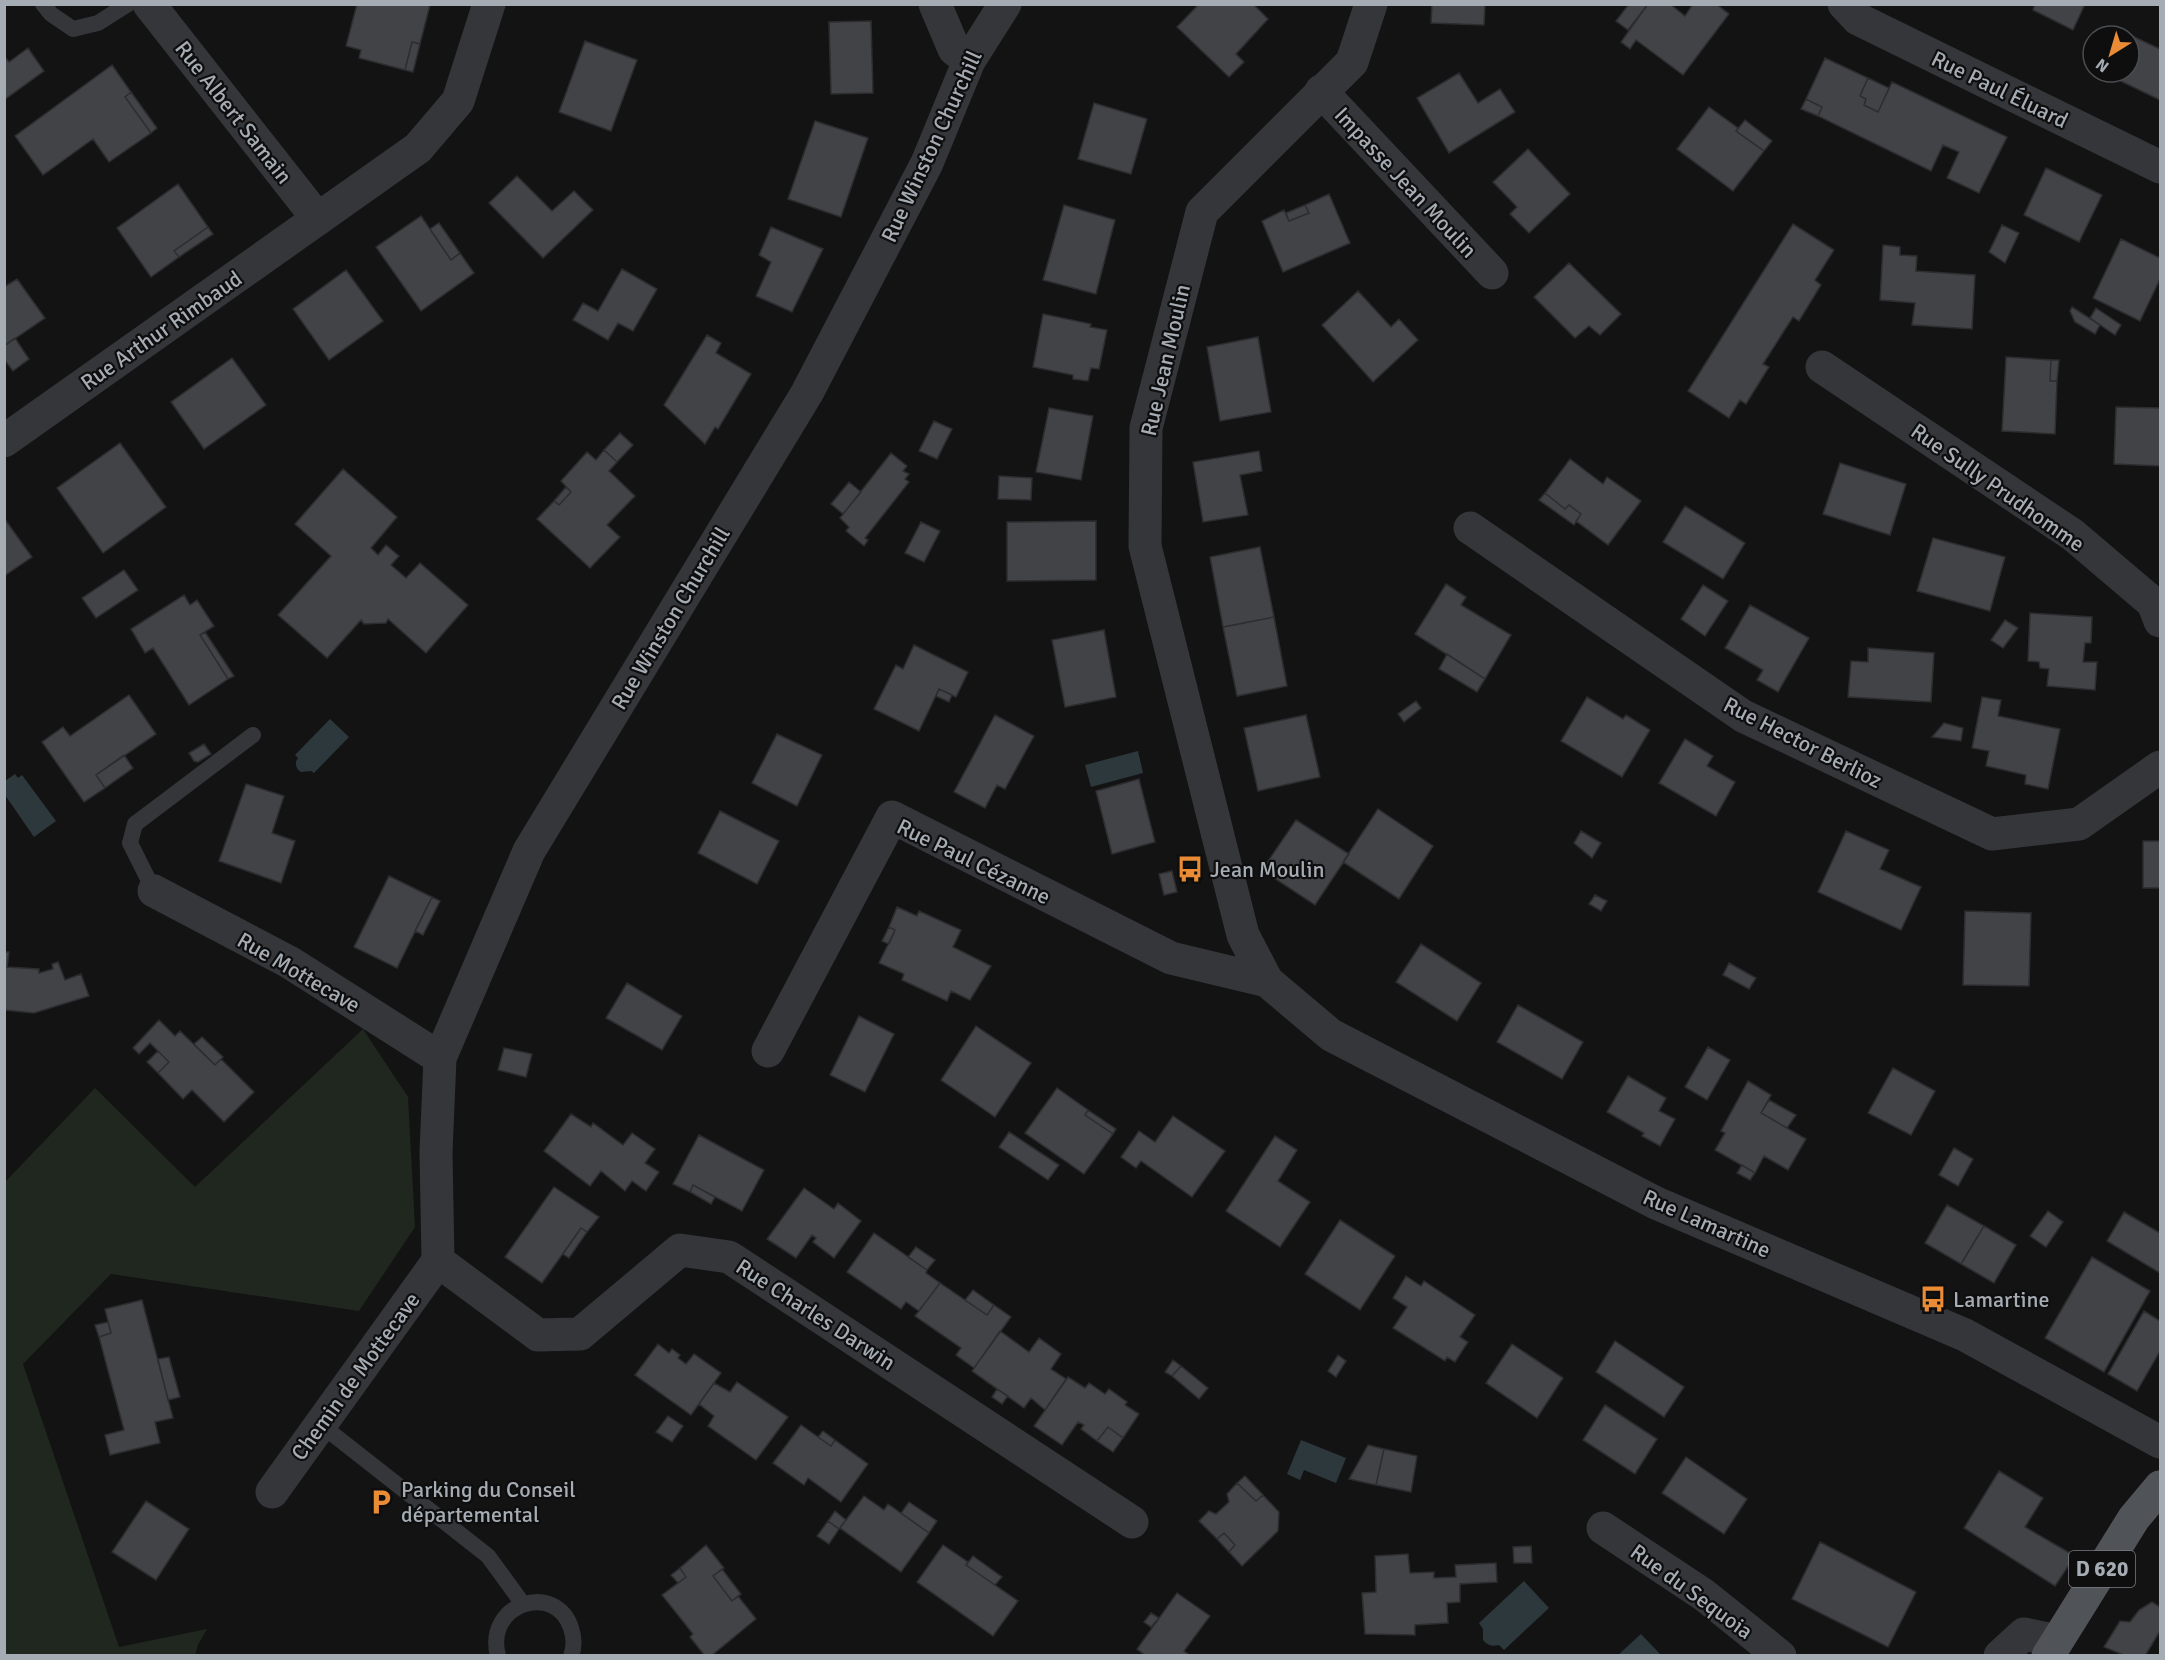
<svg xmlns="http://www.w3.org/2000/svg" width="2165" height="1660" font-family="Signika,sans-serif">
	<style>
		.green { fill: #1f271f }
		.water { fill: #2d383c }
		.building { fill: #424347; stroke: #2d2d30; stroke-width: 1.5 }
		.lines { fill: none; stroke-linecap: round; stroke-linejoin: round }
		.lane { stroke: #343639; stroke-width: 16 }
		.street { stroke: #343639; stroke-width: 33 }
		.primary { stroke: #505358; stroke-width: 33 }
		.labels { text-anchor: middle; stroke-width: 4.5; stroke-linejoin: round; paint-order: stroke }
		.shield { fill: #0e0e0f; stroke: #787d82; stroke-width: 1.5 }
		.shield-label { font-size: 21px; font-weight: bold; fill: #a5acb4 }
		.street-label { font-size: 22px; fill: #a5acb4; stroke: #0e0e0f }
		.poi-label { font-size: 22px; fill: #a5acb4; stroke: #0e0e0f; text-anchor: start }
	</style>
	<rect width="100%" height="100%" fill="#131314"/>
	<path class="green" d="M363,1029L408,1097L415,1227L359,1311L111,1274L23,1364L119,1647L207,1629L198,1645L195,1655H5V1182L95,1088L195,1187Z"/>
	<path class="water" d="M330,719L349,737L314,773L311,771L301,772C296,769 294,763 298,758L295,755Z
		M1138,751L1143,773L1091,787L1085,765Z
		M15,774L18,778L22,775L56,821L34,837L5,795L6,786L5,781Z
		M1301,1440L1346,1458L1336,1483L1304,1470L1300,1480L1287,1474Z
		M1524,1581L1549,1608L1504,1650L1499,1645C1492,1647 1487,1645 1483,1640V1629L1479,1623Z
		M1641,1634L1661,1655H1618Z"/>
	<path class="building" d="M357,4L430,5L420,44L412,42L405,70L359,58L361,50L346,46Z
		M1199,4H1253L1268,19L1236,54L1244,62L1229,77L1177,27Z
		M1432,4H1485L1484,25L1431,23Z
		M1629,4H1648L1628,30L1616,21Z
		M1648,4H1670L1685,16L1693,4H1716L1729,14L1683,75L1636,40L1630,49L1621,42Z
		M2035,4H2085L2073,30L2033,10Z
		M871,21L873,93L831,94L829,22Z
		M2128,34L2160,49V100L2108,75L2110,72H2129Z
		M585,41L637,60L611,131L559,112Z
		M412,42L420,44L413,72L405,70Z
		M28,48L44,71L4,100V56L9,62Z
		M1825,58L1868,78L1860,96L1866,99L1864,105L1878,112L1892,82L2007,137L1979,193L1947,178L1959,152L1943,145L1931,171L1818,116L1822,107L1806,99Z
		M112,65L131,92L125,97L151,133L109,162L93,139L43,175L15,136Z
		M1459,73L1478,103L1500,89L1515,112L1449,153L1417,98Z
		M1868,78L1889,88L1878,112L1864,105L1866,99L1860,96Z
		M131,92L157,128L151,133L125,97Z
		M1806,99L1822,107L1818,116L1801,109Z
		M1094,103L1147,119L1131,174L1078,159Z
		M1709,107L1738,128L1736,131L1764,151L1733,191L1677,149Z
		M1745,120L1772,141L1764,151L1736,131Z
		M815,121L868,138L841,217L788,199Z
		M1528,149L1570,194L1529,233L1510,214L1517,207L1493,182Z
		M2046,168L2102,195L2079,242L2024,215Z
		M517,176L552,211L574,191L593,210L543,258L489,203Z
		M178,184L208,227L174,251L179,257L151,277L117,228Z
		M1329,194L1350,243L1283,272L1262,221L1284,210L1289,221L1309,213L1305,205Z
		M1064,205L1115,220L1096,294L1043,280Z
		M1305,205L1309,213L1289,221L1286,213Z
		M421,216L451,260L460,253L474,273L421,311L376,247Z
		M439,223L460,253L451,260L430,229Z
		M1793,224L1834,250L1815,280L1821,285L1799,321L1793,317L1763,364L1769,367L1746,404L1740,400L1729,418L1688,391Z
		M2002,225L2019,233L2005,263L1989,252Z
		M208,227L213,234L179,257L174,251Z
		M771,227L823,249L792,312L756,296L771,262L759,255Z
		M2121,239L2160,258V279L2140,321L2093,298Z
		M1883,245L1900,247V255L1917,256L1916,271L1975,275L1972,329L1912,325L1915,303L1880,300Z
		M1569,263L1621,314L1600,335L1589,326L1575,338L1534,297Z
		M622,269L657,289L633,331L618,323L608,340L573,320L583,303L598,311Z
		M346,270L383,321L329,360L293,309Z
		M17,279L45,318L4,346V287Z
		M1358,291L1391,327L1399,319L1418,340L1373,382L1322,325Z
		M2072,307L2100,325L2095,334L2075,322L2070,311Z
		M2096,308L2121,325L2115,335L2090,318Z
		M1043,314L1091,324L1090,327L1107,330L1099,369L1091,368L1088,381L1073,379V375L1033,367Z
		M707,335L721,343L716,353L751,374L718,429L715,427L705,444L664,405Z
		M1258,337L1271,412L1220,421L1207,347Z
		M15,338L29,359L13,371L4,359V346Z
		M2006,357L2051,360L2050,381H2057L2055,434L2002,431Z
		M232,358L266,405L204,449L171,402Z
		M2051,360H2059L2057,381H2050Z
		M2116,407L2160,408V466L2114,464Z
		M1049,408L1093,416L1081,480L1036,472Z
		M934,421L952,429L937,459L919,451Z
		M620,433L633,445L617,462L604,450Z
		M120,443L166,507L103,553L57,488Z
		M604,450L617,462L609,471L635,496L607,525L620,537L590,568L537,519L554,501L559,505L571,492L561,481L587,452L596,460Z
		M1259,451L1262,471L1240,475L1248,515L1203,522L1193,462Z
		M891,453L907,466L903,471L909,474L905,479L909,482L865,538L868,540L864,546L846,531L849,527L840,518Z
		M1570,459L1603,484L1607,477L1641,501L1608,545L1576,521L1581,514L1569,505L1565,509L1545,493Z
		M1840,463L1906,484L1890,535L1823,514Z
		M343,469L397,517L371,548L378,555L386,545L399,556L391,565L406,578L420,563L468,605L426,653L388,619L386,623L364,624L361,620L327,658L278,615L331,556L295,524Z
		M999,476L1032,478L1031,500L998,499Z
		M849,482L861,492L843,514L831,504Z
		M566,487L571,492L559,505L554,501Z
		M1545,493L1565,509L1569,505L1581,514L1574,525L1539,500Z
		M1685,506L1745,543L1723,579L1663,542Z
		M4,518L32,557L4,576Z
		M1096,521V580L1007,581V522Z
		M921,522L940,531L924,562L905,553Z
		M1933,538L2005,557L1990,611L1917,591Z
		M1260,547L1274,617L1223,627L1210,557Z
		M124,570L138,590L96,618L82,598Z
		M1446,584L1466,597L1461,605L1511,635L1485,679L1415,634Z
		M1703,585L1728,601L1705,636L1681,619Z
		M184,595L190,605L197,600L214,626L200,635L228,679L189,705L153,648L145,653L131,629Z
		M1750,605L1809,638L1778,692L1757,680L1763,670L1725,648Z
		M2030,613L2092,617L2091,643H2085L2083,662H2097L2095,690L2047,686L2049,669L2040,668L2039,662L2028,661Z
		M1274,617L1287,686L1237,696L1223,627Z
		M2005,620L2018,628L2003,648L1991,640Z
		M1104,630L1116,697L1065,707L1052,640Z
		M205,632L234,676L228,679L200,635Z
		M914,645L968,672L956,697L939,689L919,731L874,709L896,665L903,669Z
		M1868,648L1934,653L1931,702L1848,697L1851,661L1868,662Z
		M1447,654L1485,679L1477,692L1439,669Z
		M939,689L952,695L949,702L936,696Z
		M129,695L156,734L96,775L105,788L84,802L42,742L63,727L70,736Z
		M1587,697L1623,719L1626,715L1650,730L1622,777L1561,741Z
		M1982,697L2001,700L1998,716L2060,729L2048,789L2025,784L2026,775L1986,766L1989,751L1972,748Z
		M1416,701L1421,708L1404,722L1398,714Z
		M995,715L1034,736L1005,789L997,785L985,808L954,792Z
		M1306,715L1320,777L1258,791L1244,728Z
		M1944,723L1963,728L1961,741L1932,737Z
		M777,734L822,755L797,806L752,783Z
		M1685,739L1713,756L1707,766L1735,782L1716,816L1659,783Z
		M204,744L211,754L198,762L194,761L189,753Z
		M124,755L133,768L105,788L96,775Z
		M1139,779L1155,842L1112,854L1096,791Z
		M246,784L284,796L272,833L295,841L281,883L219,861Z
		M1378,809L1433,846L1399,899L1343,862Z
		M720,811L779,841L757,884L698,853Z
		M1296,820L1349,854L1315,905L1262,870Z
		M1581,831L1601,843L1592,858L1574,843Z
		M1846,831L1889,850L1880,869L1921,887L1901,930L1818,892Z
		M2143,841H2160V888H2143Z
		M1172,871L1177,892L1164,895L1159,874Z
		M389,876L432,897L397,968L354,947Z
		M1595,895L1607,901L1601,911L1589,904Z
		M432,897L440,901L423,935L415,931Z
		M897,907L917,916L919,911L961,930L953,947L991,966L970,1000L951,991L947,1001L902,980L904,974L879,963L895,930L889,927Z
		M1965,911L2031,913L2029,986L1963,985Z
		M889,927L895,930L889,944L882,941Z
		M1421,944L1481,983L1457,1021L1396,982Z
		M4,952H9L7,967L39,969V973L53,969L52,964L58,962L65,980L81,974L89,996L34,1013L4,1010Z
		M1729,963L1756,978L1749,989L1723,975Z
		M627,983L682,1016L662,1050L606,1018Z
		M1518,1005L1583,1042L1562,1079L1497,1042Z
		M859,1016L894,1034L865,1092L830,1075Z
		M159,1020L175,1036L180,1031L215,1065L221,1059L254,1092L224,1122L192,1090L183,1099L158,1073L169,1062L150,1043L139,1054L133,1048Z
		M976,1026L1031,1063L995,1117L941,1080Z
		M202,1037L223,1057L215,1065L194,1044Z
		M1708,1047L1730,1060L1707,1100L1685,1087Z
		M504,1048L532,1054L526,1077L498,1070Z
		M158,1051L169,1062L158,1073L147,1062Z
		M1893,1068L1935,1091L1911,1135L1868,1113Z
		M1628,1076L1666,1098L1659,1111L1675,1119L1660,1146L1642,1136L1644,1133L1607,1112Z
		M1748,1081L1771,1095L1761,1113L1806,1139L1788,1170L1764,1156L1755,1173L1715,1150L1725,1133L1721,1131Z
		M1057,1088L1088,1110L1085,1115L1113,1134L1084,1174L1025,1133Z
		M1769,1100L1796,1115L1787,1128L1761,1113Z
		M1088,1110L1116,1129L1113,1134L1085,1115Z
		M571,1114L591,1127L593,1123L623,1145L632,1133L655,1149L645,1163L659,1172L646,1191L632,1181L625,1191L601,1171L590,1186L544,1151Z
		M1173,1116L1225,1151L1192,1197L1141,1161L1136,1168L1121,1157L1139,1131L1155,1142Z
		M1009,1132L1059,1165L1048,1180L999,1147Z
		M699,1135L764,1170L742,1211L693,1185L690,1192L673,1184Z
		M1275,1136L1297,1150L1278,1181L1310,1202L1280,1247L1226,1211Z
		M1954,1148L1973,1159L1958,1186L1939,1175Z
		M1742,1165L1755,1173L1750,1180L1737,1173Z
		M693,1185L715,1197L711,1204L690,1192Z
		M554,1187L599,1217L587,1232L581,1228L542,1283L505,1257Z
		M804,1188L834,1209L838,1203L861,1221L834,1258L813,1242L816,1238L812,1235L796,1258L767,1239Z
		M1947,1205L1984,1226L1961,1264L1925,1243Z
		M2048,1211L2063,1222L2046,1247L2030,1236Z
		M2124,1212L2160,1233V1273L2107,1241Z
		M1340,1220L1395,1256L1360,1310L1305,1274Z
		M1984,1226L2016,1245L1994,1283L1961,1264Z
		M581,1228L587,1232L569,1258L563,1254Z
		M874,1233L927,1270L926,1273L940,1283L919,1311L906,1302L901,1309L847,1272Z
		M916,1247L935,1260L927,1270L908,1257Z
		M2092,1257L2150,1291L2104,1372L2045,1338Z
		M1406,1276L1421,1286L1424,1281L1475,1315L1460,1337L1468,1342L1455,1362L1447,1357L1445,1361L1393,1328L1407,1307L1393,1298Z
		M940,1283L987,1315L994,1305L1011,1317L974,1368L956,1355L961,1348L915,1316Z
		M973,1290L994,1305L987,1315L965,1300Z
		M142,1300L173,1418L155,1422L160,1443L110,1455L105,1435L124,1430L99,1337L111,1333L105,1309Z
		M2144,1311L2160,1321V1351L2137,1391L2108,1374Z
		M108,1322L111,1333L99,1337L95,1325Z
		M1000,1331L1029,1352L1039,1338L1061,1354L1051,1369L1066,1379L1045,1410L1031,1398L1024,1408L972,1371Z
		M1615,1341L1684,1387L1664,1417L1596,1372Z
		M658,1344L669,1353L672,1349L680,1355L678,1358L686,1364L694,1354L721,1373L691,1415L635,1375Z
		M1512,1344L1563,1378L1537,1418L1486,1383Z
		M1338,1355L1346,1361L1336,1377L1328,1371Z
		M169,1357L180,1397L168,1400L158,1359Z
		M1173,1360L1181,1366L1172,1376L1165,1372Z
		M1181,1366L1208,1388L1199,1399L1172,1376Z
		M1068,1377L1085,1388L1089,1383L1105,1394L1109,1389L1127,1402L1125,1405L1139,1414L1123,1438L1108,1427L1097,1441L1081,1429L1084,1425L1078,1422L1062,1445L1034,1426Z
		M737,1382L788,1417L756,1460L708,1426L714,1416L699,1404L714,1383L730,1392Z
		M997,1389L1008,1396L1002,1404L992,1397Z
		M1605,1405L1657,1439L1635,1474L1583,1440Z
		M668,1416L683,1426L672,1442L656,1432Z
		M801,1425L831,1446L835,1440L868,1464L841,1502L808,1478L804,1485L773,1463Z
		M1108,1427L1123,1438L1113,1452L1097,1441Z
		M823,1431L835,1440L831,1446L818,1437Z
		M1368,1445L1384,1449L1376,1485L1349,1479Z
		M1384,1449L1417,1456L1411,1492L1376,1485Z
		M1686,1457L1747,1499L1724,1534L1662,1493Z
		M1999,1471L2043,1498L2025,1527L2075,1556L2055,1586L1964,1528Z
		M1245,1476L1263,1495L1256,1501L1237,1483Z
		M1237,1483L1256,1501L1263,1495L1279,1512L1278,1531L1242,1566L1229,1552L1235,1545L1224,1533L1217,1539L1199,1521L1209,1511L1216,1514L1229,1502L1227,1494Z
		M864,1496L884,1510L888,1504L929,1533L901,1572L840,1528Z
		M146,1501L189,1529L156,1580L112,1552Z
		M909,1502L937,1521L929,1533L901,1513Z
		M835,1511L846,1520L839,1529L828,1521Z
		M828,1521L839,1529L829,1544L817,1536Z
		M1224,1533L1235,1545L1229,1552L1217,1539Z
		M1820,1542L1916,1592L1888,1647L1792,1599Z
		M706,1545L724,1568L713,1576L732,1601L738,1596L756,1619L711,1656H705L690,1637L693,1634L662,1595L686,1577L680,1568Z
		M943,1545L968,1562L966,1565L1018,1601L993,1636L917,1582Z
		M1531,1546L1532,1563H1514L1513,1547Z
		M1408,1554L1410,1573L1434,1572V1578L1456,1577L1455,1565L1496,1563L1497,1582L1460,1584V1602L1447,1603L1448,1623L1415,1625V1635L1365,1634L1362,1593L1376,1592L1375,1556Z
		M973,1556L1002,1577L995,1585L966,1565Z
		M680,1568L686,1577L678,1583L671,1575Z
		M722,1569L741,1594L732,1601L713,1576Z
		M1177,1593L1210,1616L1184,1651L1191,1656H1146L1137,1649Z
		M2152,1602L2160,1607V1631L2145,1656H2126L2104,1647L2120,1621L2130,1622L2139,1610Z
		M1151,1613L1159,1618L1151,1627L1144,1622Z"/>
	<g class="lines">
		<path class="lane" d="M43,4L51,14L73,29L98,23L128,4
			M154,891L130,843L135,824L253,735
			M320,1424L488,1556L523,1604
			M498,1656C484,1603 556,1581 571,1628C574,1637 575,1646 571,1656"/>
		<path class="street" d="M149,4L318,219
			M935,4L954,49L969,61
			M1371,4L1352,62L1202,212L1146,428L1145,546L1243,935L1267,981L1331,1035L1656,1203L1965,1335L2160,1442
			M1844,4L1858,19L2160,167
			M1321,91L1492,273
			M1822,367L2073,535L2153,603L2160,621
			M4,441L418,148L458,101L489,4
			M1470,528L1743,716L1992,834L2079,824L2160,767
			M154,891L289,962L440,1058
			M768,1051L892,817L1171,958L1267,981
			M438,1261L436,1152L440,1058L529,851L807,393L927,163L969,61L1005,4
			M438,1261L538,1335L580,1334L680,1250L729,1257L1132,1522
			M272,1492L438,1261
			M1603,1528L1704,1595L1780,1656
			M2000,1656L2024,1634L2057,1641"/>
		<path class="primary" d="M2048,1656L2134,1518L2160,1487"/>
	</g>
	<defs>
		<g id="bus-bare" transform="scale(2.07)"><path d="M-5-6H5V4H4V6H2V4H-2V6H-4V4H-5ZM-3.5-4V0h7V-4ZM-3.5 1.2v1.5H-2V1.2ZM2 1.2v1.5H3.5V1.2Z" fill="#ea8c35" stroke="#0e0e0f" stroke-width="2.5" paint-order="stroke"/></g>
		<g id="parking-bare" transform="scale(2.07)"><path d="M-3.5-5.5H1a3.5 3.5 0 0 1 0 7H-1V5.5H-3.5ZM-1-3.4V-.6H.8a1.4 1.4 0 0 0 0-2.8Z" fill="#ea8c35" stroke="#0e0e0f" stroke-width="2.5" paint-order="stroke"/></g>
	</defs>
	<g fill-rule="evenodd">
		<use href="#bus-bare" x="1190" y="869"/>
		<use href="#bus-bare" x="1933" y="1299"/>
		<use href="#parking-bare" x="381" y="1502"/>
	</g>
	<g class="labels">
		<rect class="shield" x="2069" y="1551" width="66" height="36" rx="4.5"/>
		<g class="shield-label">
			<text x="2102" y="1576">D 620</text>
		</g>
		<g class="street-label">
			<text transform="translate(2000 89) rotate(26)" y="8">Rue Paul Éluard</text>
			<text transform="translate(234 112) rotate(52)" y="8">Rue Albert Samain</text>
			<text transform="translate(931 146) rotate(-65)" y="8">Rue Winston Churchill</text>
			<text transform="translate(1406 182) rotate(47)" y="8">Impasse Jean Moulin</text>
			<text transform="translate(161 330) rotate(-35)" y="8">Rue Arthur Rimbaud</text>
			<text transform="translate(1165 360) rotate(-77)" y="8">Rue Jean Moulin</text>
			<text transform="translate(1998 487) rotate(35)" y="8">Rue Sully Prudhomme</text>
			<text transform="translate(670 618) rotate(-59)" y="8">Rue Winston Churchill</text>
			<text transform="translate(1803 742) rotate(27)" y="8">Rue Hector Berlioz</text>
			<text transform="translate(974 861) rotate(26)" y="8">Rue Paul Cézanne</text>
			<text transform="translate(299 972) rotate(30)" y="8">Rue Mottecave</text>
			<text transform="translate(1707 1223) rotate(24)" y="8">Rue Lamartine</text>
			<text transform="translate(816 1314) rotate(33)" y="8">Rue Charles Darwin</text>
			<text transform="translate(355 1376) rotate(-54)" y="8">Chemin de Mottecave</text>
			<text transform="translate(1692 1591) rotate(36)" y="8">Rue du Sequoia</text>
		</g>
		<g class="poi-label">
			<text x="1210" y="877">Jean Moulin</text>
			<text x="1953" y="1307">Lamartine</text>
			<text x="401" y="1497">Parking du Conseil<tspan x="401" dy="25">départemental</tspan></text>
		</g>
	</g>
	<rect width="2165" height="1660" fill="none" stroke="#a5acb4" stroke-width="12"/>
	<g transform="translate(2111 54) rotate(217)"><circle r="28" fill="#0e0e0f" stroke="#4a4d51" stroke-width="1.5"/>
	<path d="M0-4.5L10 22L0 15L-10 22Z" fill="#ea8c35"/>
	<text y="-9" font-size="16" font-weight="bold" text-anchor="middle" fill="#a5acb4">N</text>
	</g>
</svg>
